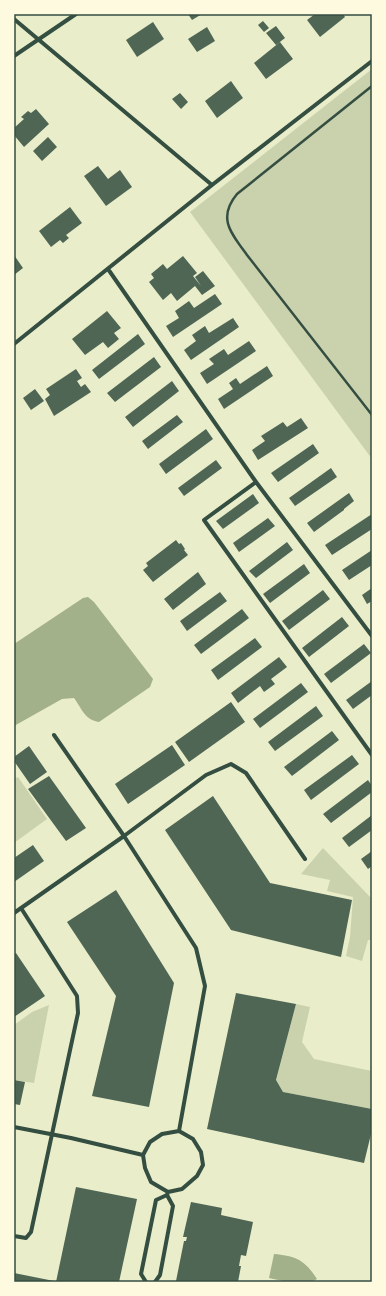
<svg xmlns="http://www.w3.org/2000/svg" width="386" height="1296" font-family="'DejaVu Sans',sans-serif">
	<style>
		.green { fill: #cad2ad }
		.water { fill: #a3b18a }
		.building { fill: #4f6655 }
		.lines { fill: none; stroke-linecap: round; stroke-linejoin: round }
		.path { stroke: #344e41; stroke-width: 2.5 }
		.minor { stroke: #344e41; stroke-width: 4 }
		.neatline { fill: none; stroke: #344e41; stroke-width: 1.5 }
	</style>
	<rect width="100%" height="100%" fill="#e9edc9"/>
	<path class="green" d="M372,69V459L190,212Z
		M18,777L47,819L14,843V779Z
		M323,848L372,899V940H368L362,961L346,956L350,937L353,897L327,891L330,880L301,874Z
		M296,1004L310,1007L302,1042L314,1059L372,1071V1109L283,1092L276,1081Z
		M49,1005L34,1083L14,1080V1025L32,1012Z"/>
	<path class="water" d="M88,597L94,602L153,679L150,687L99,722C85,720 82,709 74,698L62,699L14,726V644L83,598Z
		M274,1254C296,1256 305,1260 317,1279C306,1286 282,1281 269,1278Z"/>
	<path class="building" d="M188,14H202L192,20Z
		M315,14H343L345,17L320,37L307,20Z
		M263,21L269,28L264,32L258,25Z
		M153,22L164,39L137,57L126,40Z
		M276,26L285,38L276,45L266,33Z
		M207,27L215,41L197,52L188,39Z
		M280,42L293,59L266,79L254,63Z
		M231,81L243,98L217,118L205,101Z
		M180,93L188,102L181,109L172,99Z
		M36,109L49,124L24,147L14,135V128L24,119L21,117L28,111L31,113Z
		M48,137L57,147L42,161L33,151Z
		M98,166L108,179L120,170L132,187L106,206L84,176Z
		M70,207L82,223L66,235L69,238L63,243L60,240L51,247L39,231Z
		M14,255L23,268L14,275Z
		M183,256L197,273L193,276L201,286L195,277L203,271L215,286L202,295L195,286L177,301L171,293L163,300L149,282L154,278L151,274L163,264L167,269Z
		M215,294L222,304L173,337L166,326L179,318L175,311L189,301L194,308Z
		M107,311L121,328L114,333L119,339L108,348L103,342L85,355L72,339Z
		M233,318L239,327L191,360L184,350L196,341L192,335L205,326L209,333Z
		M138,334L145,344L99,379L92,370Z
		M249,341L256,351L207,384L200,373L214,364L209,359L224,349L228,355Z
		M154,357L161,367L115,402L107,393Z
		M267,366L273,376L224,409L218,399L233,389L229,383L236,378L240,384Z
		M76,369L82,378L77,381L81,387L85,384L91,392L54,416L45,399L50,395L46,389Z
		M172,381L179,391L133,427L125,417Z
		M35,389L44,401L31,410L23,398Z
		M177,415L183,422L148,449L142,441Z
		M301,418L308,428L258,460L252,450L265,441L261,436L283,422L287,427Z
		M206,429L213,439L166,474L159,464Z
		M313,444L319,453L278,482L271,473Z
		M216,460L222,468L184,496L178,488Z
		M331,468L337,477L295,506L289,498Z
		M349,493L354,501L344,509V510L314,532L307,523Z
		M253,494L259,503L223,529L216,521Z
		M372,514V529L332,555L325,545Z
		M268,518L275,526L239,552L233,543Z
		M176,540L179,544L181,543L185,549L184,550L188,555L153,582L143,570L148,566L146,563Z
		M287,542L293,550L256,578L249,571Z
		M372,550V565L349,580L342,570Z
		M304,564L310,573L270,603L263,594Z
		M198,572L206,584L173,610L164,599Z
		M372,588V601L367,604L362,595Z
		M323,590L330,599L289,630L282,621Z
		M220,592L227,601L187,631L180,621Z
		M242,609L249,618L201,654L194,645Z
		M342,617L349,626L309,657L302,648Z
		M255,638L262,647L218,680L211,670Z
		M364,644L371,653L331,683L324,674Z
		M279,657L287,667L271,679L275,684L264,692L260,686L238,703L231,693Z
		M372,681V695L353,709L346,700Z
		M301,683L308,692L260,728L253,719Z
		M231,702L245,722L189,762L175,742Z
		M316,706L323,716L275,751L268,742Z
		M332,731L339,740L292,776L284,767Z
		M172,745L185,765L128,804L115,784Z
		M29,746L47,772L30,784L14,761V757Z
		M352,755L359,764L311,800L304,790Z
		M49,776L86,828L66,841L28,789Z
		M368,780L372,786V792L331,823L323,814Z
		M213,796L270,883L352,900L341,957L231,930L165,830Z
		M372,815V830L349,847L342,838Z
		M33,845L44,861L14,882V858Z
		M372,851V866L368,869L361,859Z
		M116,890L174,983L149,1107L92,1096L116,996L67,922Z
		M16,953L45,996L14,1017V954Z
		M236,993L296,1004L276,1080L283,1092L372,1109V1130L364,1163L207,1129Z
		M14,1080L25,1082L20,1105L14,1104Z
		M76,1187L137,1199L119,1282H56Z
		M191,1202L222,1208L221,1215L253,1222L246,1256L241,1255L239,1266H241L238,1282H178L176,1281L184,1241H186L187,1237H183Z
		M14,1273L54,1281V1282H14Z"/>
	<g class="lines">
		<path class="path" d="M372,86L237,194C217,218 231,233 247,255L372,415"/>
		<path class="minor" d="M14,19L212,185
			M14,56L76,14
			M108,269L256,482
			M14,344L212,185L372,61
			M372,636L256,482L204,520L372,755
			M54,735L124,836L196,948L205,986L179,1131
			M14,913L124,836L206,775L231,764L246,773L305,859
			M14,1127L71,1138L143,1155
			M14,1236L26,1238L31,1232L78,1013L77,996L21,908
			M146,1282L141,1274L156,1200L167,1195L168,1192L182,1189L197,1176L203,1165L201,1152L193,1139L179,1131L162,1134L150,1142L143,1155L145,1168L151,1182L168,1192L167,1195L173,1206L160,1275L155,1282"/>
	</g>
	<rect width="386" height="1296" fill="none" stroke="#fefae0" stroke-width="30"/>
	<rect x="15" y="15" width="356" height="1266" class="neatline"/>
</svg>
